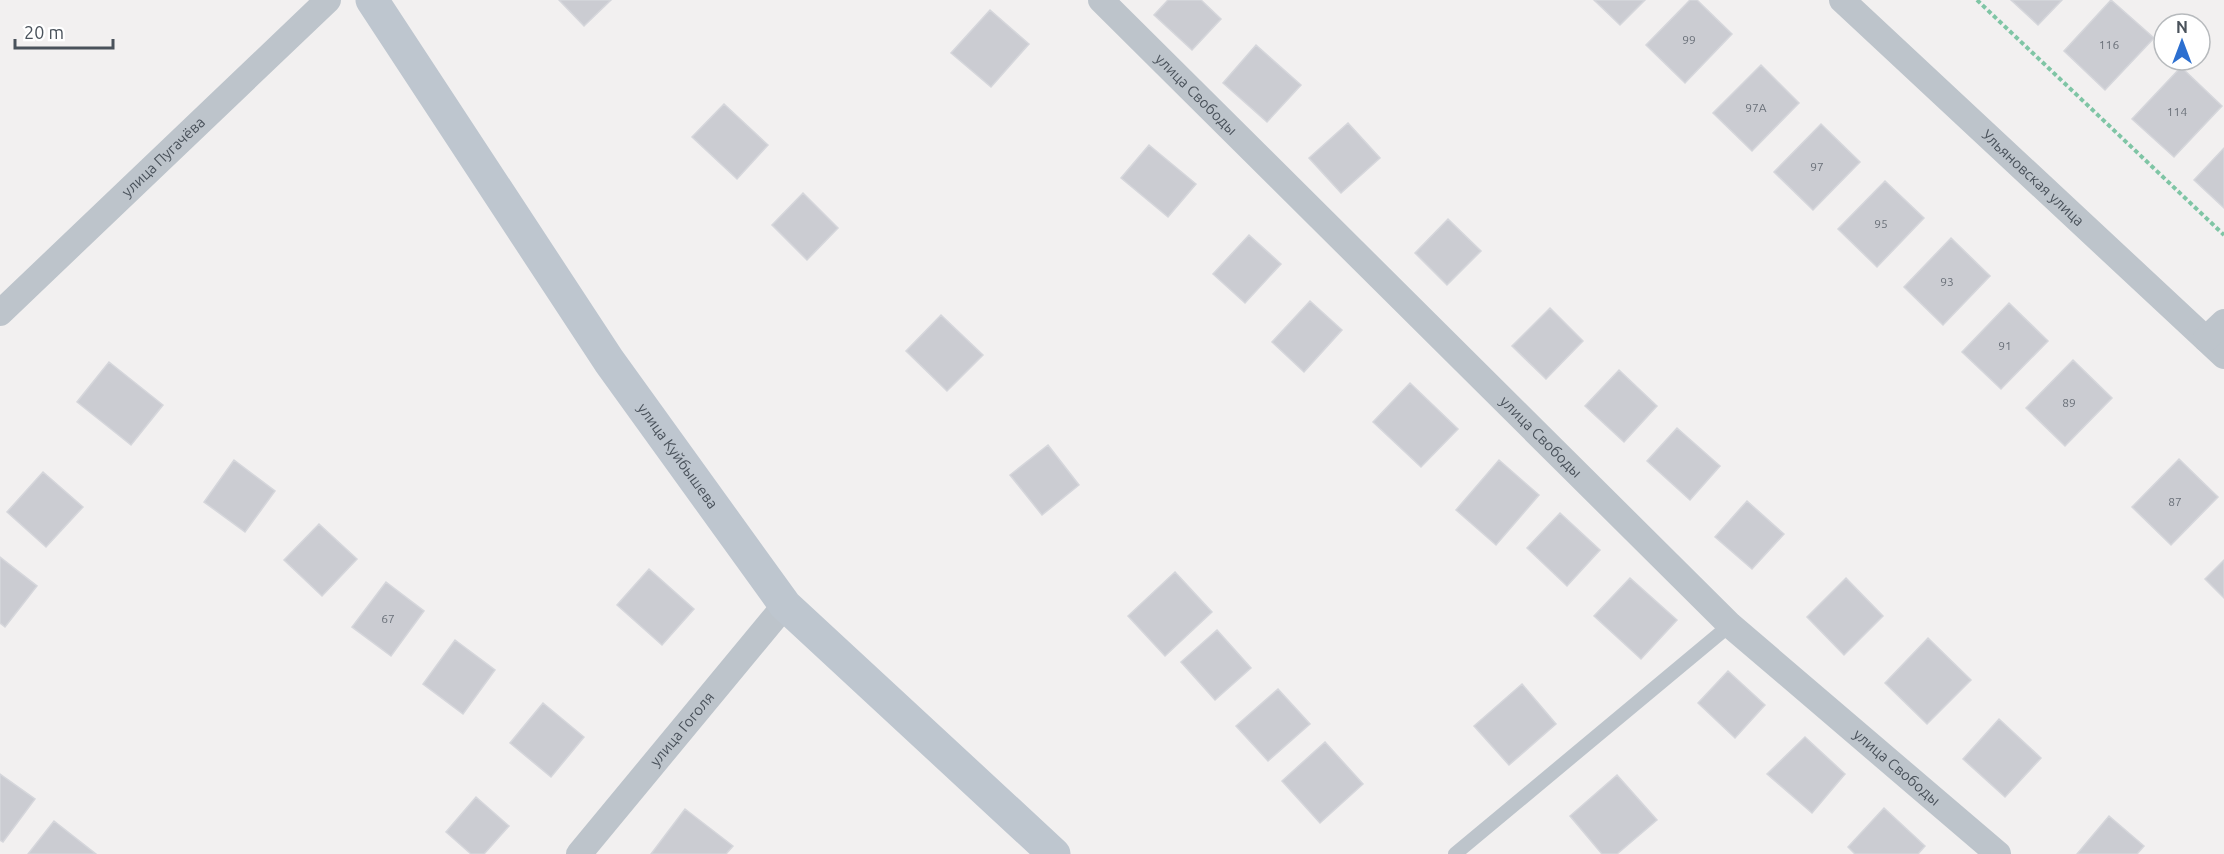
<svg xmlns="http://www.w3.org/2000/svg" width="2224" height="854" font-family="Ubuntu,sans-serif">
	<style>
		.building { fill: #cbccd2; stroke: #d5d6db; stroke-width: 1.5 }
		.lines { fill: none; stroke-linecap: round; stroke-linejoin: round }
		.path { stroke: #7fc5a5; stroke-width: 4; stroke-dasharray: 4.5 3; stroke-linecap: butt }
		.service { stroke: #bdc4cb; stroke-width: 14 }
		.minor { stroke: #bdc4cb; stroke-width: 26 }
		.secondary { stroke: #bec6cf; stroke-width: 33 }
		.labels { text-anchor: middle; stroke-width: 4.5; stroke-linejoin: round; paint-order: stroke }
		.number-label { font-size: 12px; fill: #6a7079 }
		.street-label { font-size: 15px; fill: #4a525b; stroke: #fff }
	</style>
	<rect width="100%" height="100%" fill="#f2f0f0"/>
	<path class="building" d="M559,0H611L584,26Z
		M1168,0H1201L1221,19L1192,50L1154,15Z
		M1594,0H1645L1620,25Z
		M1690,0H1697L1732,34L1685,83L1646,45Z
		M2011,0H2062L2038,25Z
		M2111,0L2154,38L2105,90L2064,51Z
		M990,10L1029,44L991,87L951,53Z
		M1256,45L1301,85L1267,122L1223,83Z
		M1761,65L1799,103L1752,151L1713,113Z
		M2181,67L2222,106L2174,157L2132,119Z
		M724,104L768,145L737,179L692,137Z
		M1348,123L1380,158L1341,193L1309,158Z
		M1821,124L1860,162L1813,210L1774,172Z
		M1149,145L1196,184L1168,217L1121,178Z
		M2224,148V208L2194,180Z
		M1885,181L1924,218L1877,267L1838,229Z
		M803,193L838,228L807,260L772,225Z
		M1448,219L1481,251L1447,285L1415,253Z
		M1249,235L1281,264L1245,303L1213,274Z
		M1951,238L1990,276L1943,325L1904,287Z
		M1310,301L1342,330L1304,372L1272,342Z
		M2009,303L2048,341L2001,389L1962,352Z
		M1550,308L1583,341L1546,379L1512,346Z
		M941,315L983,355L947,391L906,351Z
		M2073,360L2112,398L2065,446L2026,408Z
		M109,362L163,405L131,445L77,402Z
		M1619,370L1657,406L1624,442L1585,406Z
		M1410,383L1458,429L1421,467L1373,422Z
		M1677,428L1720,466L1690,500L1647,461Z
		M1048,445L1079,485L1042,515L1010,475Z
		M2179,459L2218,497L2171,545L2132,507Z
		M234,460L275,491L245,532L204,502Z
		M1499,460L1539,495L1496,545L1456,510Z
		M43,472L83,507L46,547L7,512Z
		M1747,501L1784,534L1752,569L1715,537Z
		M1560,513L1600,550L1567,586L1527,548Z
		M319,524L357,559L322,596L284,560Z
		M0,557L37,586L5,627L0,623Z
		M2224,560V598L2205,579Z
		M649,569L694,609L662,645L617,605Z
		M1175,572L1212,612L1165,656L1128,616Z
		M1630,578L1677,620L1641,659L1594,616Z
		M1846,578L1883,616L1844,655L1807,617Z
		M386,582L424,611L391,656L352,627Z
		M1217,630L1251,668L1215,700L1181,662Z
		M1928,638L1971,680L1927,724L1885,683Z
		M455,640L495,670L463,714L423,684Z
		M1728,671L1765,705L1735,738L1698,703Z
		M1522,684L1556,724L1509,765L1474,726Z
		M1278,689L1310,724L1268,761L1236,726Z
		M543,703L584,737L551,777L510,743Z
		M1999,719L2041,758L2005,797L1963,759Z
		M1805,737L1845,774L1812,813L1767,774Z
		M1325,742L1363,784L1320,823L1282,781Z
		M0,774L35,799L3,842L0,840Z
		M1617,775L1657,820L1617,854H1602L1570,816Z
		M476,797L509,826L484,854H471L446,832Z
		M1884,808L1925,846L1918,854H1855L1848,847Z
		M685,809L733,846L726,854H651Z
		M2109,816L2144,846L2137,854H2077Z
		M54,821L96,854H28Z"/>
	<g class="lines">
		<path class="path" d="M1977,0L2224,235"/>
		<path class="service" d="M1455,854L1730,625"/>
		<g class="minor">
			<path id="s1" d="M1101,0L1730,625L1998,854"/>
			<path id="s2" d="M1842,0L2224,356"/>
			<path id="s3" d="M0,313L328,0"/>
			<path d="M2206,339L2224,322"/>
			<path id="s4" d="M579,854L785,605"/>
		</g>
		<path class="secondary" id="s5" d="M372,0L609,361L785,605L1054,854"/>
	</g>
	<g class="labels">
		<g class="number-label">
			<text x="1689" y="44">99</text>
			<text x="2109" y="49">116</text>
			<text x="1756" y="112">97А</text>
			<text x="2177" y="116">114</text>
			<text x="1817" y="171">97</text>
			<text x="1881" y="228">95</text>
			<text x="1947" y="286">93</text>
			<text x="2005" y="350">91</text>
			<text x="2069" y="407">89</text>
			<text x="2175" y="506">87</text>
			<text x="388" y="623">67</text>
		</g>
		<g class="street-label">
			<text dy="5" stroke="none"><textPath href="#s1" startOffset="134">улица Свободы</textPath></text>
			<text dy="5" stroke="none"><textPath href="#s3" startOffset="226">улица Пугачёва</textPath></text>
			<text dy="5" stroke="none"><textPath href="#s2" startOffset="261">Ульяновская улица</textPath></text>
			<text dy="5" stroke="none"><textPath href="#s1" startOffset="620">улица Свободы</textPath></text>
			<text dy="5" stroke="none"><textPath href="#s5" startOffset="549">улица Куйбышева</textPath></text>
			<text dy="5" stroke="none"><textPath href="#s4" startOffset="162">улица Гоголя</textPath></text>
			<text dy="5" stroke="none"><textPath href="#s1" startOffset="1106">улица Свободы</textPath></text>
		</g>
	</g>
	<g transform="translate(2182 42)"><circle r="28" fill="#ffffff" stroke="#b7babd" stroke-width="1.5"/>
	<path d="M0-4.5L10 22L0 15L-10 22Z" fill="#2c6fd0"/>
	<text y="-9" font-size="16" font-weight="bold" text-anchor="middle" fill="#4a525b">N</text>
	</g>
	<path d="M15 39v9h98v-9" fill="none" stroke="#4a525b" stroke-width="3"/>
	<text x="24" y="39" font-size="18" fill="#4a525b" stroke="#ffffff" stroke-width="4.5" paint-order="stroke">20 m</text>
</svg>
